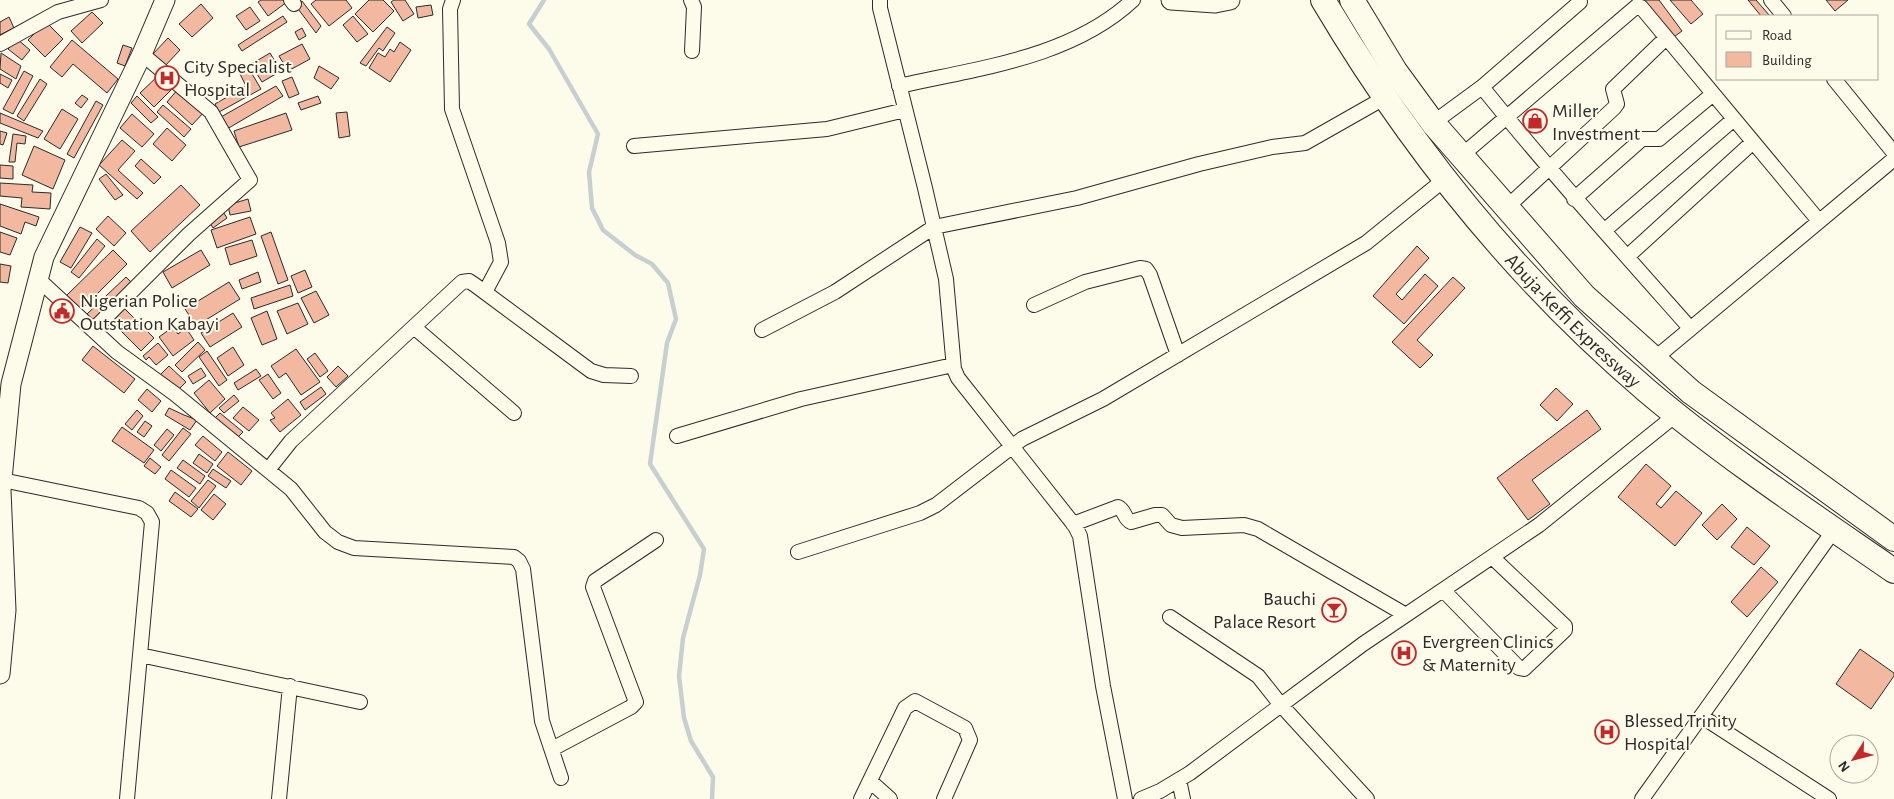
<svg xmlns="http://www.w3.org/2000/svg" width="1894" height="799" font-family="'Alegreya Sans',sans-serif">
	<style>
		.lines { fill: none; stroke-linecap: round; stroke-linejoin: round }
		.stream { stroke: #c7d0d0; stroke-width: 4.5 }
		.building { fill: #f2b8a0; stroke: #2b2b2b }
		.street-casing { stroke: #2b2b2b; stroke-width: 16 }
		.secondary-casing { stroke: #2b2b2b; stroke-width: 21 }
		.highway-casing { stroke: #2b2b2b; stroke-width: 26 }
		.street { stroke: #fdfbea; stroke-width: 14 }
		.secondary { stroke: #fdfbea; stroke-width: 19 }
		.highway { stroke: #fdfbea; stroke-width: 24 }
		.labels { text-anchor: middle; stroke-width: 4; stroke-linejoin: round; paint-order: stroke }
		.poi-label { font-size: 20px; fill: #2b2b2b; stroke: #fdfbea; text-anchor: start }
		.street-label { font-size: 20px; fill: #2b2b2b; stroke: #fdfbea }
	</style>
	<rect width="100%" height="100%" fill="#fdfbea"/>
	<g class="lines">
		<path class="stream" d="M544,0L529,24L549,49L598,134L589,172L592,208L603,230L635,255L652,264L668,283L676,319L667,343L650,464L704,549L700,575L683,638L679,676L684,718L691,741L713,777L712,799"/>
	</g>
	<path class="building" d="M261,0H286L287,2L268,16L258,2Z
		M316,0H346L352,8L329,26L311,4Z
		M369,0H383L394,11L373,32L355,14Z
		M394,0H405L414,14L403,21L391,2Z
		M1645,0H1659L1682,31L1671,39L1642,2Z
		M1670,0H1691L1703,14L1691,24Z
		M1748,0H1756L1770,16H1761Z
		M1826,0H1848L1835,11Z
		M302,1L321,26L316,33L296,6Z
		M201,4L213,18L192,37L179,24Z
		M431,5L433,15L418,18L416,7Z
		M250,7L260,21L246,30L236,16Z
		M92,12L103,23L82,43L71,31Z
		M283,16L287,22L242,51L238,45Z
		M353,16L368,34L357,42L343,25Z
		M9,17L14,28L0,35V22Z
		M46,22L63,39L45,57L28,40Z
		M387,27L395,33L383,51L379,48L366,66L360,63Z
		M302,28L306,36L299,40L295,32Z
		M168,38L180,50L164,67L152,55Z
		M17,39L30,50L22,60L8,49Z
		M72,40L118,79L107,93L73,64L62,77L50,67Z
		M400,42L411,50L390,82L369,68L378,53L385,57L390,49L394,52Z
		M302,44L310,59L288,71L279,56Z
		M123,45L132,48L125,66L117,63Z
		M1,53L21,66L16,79L0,69Z
		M270,53L281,71L262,82L257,74L260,73L253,63Z
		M319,66L339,78L331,89L314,78Z
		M248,67L261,89L219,112L215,104L246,86L239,72Z
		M24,71L33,76L13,114L3,109Z
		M161,73L174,87L154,107L140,93Z
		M0,74L12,80L8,88L0,83Z
		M292,77L299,94L289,98L282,81Z
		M40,79L47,84L24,121L17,116Z
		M276,86L283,96L227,129L219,118Z
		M179,88L204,112L192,125L167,102Z
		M82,95L88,99L81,108L75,103Z
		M137,96L158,117L151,123L131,103Z
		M318,96L321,103L301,110L298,103Z
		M96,101L103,105L74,158L67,154Z
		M163,105L191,129L184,137L157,112Z
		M62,109L78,119L60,149L44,139Z
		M347,112L350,136L339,138L336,113Z
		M0,113L43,131L38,138L0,123Z
		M286,113L292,130L239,147L234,131Z
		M132,114L154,134L142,147L120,128Z
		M167,128L186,145L172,161L153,144Z
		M0,131L7,133L3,145L0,144Z
		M13,134L26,136L25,144L17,143L15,162H9Z
		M122,140L135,151L118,170L143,193L137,199L99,165Z
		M34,146L65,160L53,189L22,175Z
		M141,159L161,177L154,184L135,166Z
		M0,165L13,166V179L0,178Z
		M106,174L123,195L115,200L99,179Z
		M0,183L33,185L32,192L51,193L50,209L21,207L22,198L0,196Z
		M181,185L200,205L150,252L131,231Z
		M248,199L251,211L230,215L228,205Z
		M0,204L39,217L36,226L25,222L21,234L0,226Z
		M222,210L227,218L213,228L208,220Z
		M108,216L126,233L114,246L96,229Z
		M250,217L256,234L217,248L211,230Z
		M80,227L92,233L71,268L60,262Z
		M0,232L17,238L10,255L0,252Z
		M271,232L288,280L278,284L261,236Z
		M97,239L105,246L79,278L71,272Z
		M252,240L257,256L230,265L225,248Z
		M1417,246L1429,258L1396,294L1402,300L1425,274L1438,286L1404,324L1373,296Z
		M113,250L127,264L80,311L66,296Z
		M201,250L210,265L172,288L163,272Z
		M0,264L11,266L8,283L0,282Z
		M305,270L312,287L298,293L291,276Z
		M258,272L261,282L242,289L239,280Z
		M126,277L134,285L95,322L87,314Z
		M1453,277L1465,288L1417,340L1433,355L1420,368L1392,342Z
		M229,282L240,299L196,326L185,309Z
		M290,285L293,296L254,309L251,298Z
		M316,291L329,315L314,323L301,298Z
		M298,303L308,324L287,334L277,311Z
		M121,305L154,338L141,351L108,318Z
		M267,311L277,339L262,345L251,318Z
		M233,313L242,327L210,347L201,333Z
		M173,327L178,334L186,328L194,340L173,356L159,337Z
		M198,342L205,350L182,372L175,365Z
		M158,343L168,355L156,365L149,357L146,360L143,356Z
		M93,346L135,379L124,393L82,360Z
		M233,347L244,365L228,376L217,358Z
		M296,349L320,382L301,395L286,373L279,378L271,366Z
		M207,351L227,380L219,386L199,357Z
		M315,353L328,371L320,377L307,359Z
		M169,366L186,382L176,392L159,376Z
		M338,366L348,376L336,387L327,377Z
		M201,368L206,376L193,384L188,376Z
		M256,369L261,376L238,390L234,383Z
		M268,374L281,393L273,399L259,380Z
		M209,380L225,399L210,413L194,393Z
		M321,387L326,394L305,410L300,402Z
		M1556,388L1573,404L1557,421L1540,405Z
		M147,389L161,401L152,412L138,400Z
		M234,395L239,401L224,413L219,408Z
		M288,399L301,415L280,432L270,420L275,418L271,413Z
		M243,407L259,420L249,431L233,418Z
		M169,408L184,415L197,420L190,430L165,415Z
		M137,410L143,416L132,430L125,424Z
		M1587,410L1601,429L1532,480L1550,504L1528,520L1497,478Z
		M220,413L243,432L236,439L213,420Z
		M145,421L152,426L144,437L137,432Z
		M122,427L154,450L144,463L112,441Z
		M183,428L191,434L169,461L162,455Z
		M167,429L174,435L161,451L154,445Z
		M203,436L222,452L215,461L195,445Z
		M228,452L252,471L241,485L217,466Z
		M199,454L213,464L207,473L193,463Z
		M150,458L161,467L155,474L144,466Z
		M183,460L205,476L200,484L177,468Z
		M1646,464L1671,486L1656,504L1661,508L1676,491L1702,513L1675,546L1618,497Z
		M213,469L231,481L226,488L208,476Z
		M171,470L196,488L189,497L165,479Z
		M208,480L216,486L199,508L191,501Z
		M175,492L198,509L191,517L169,501Z
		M214,494L226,504L213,520L201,510Z
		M1722,504L1737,519L1717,540L1702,525Z
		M1747,527L1770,546L1754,565L1731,547Z
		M1761,567L1778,582L1747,617L1731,602Z
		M1860,649L1894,673V676L1871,709L1836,684Z"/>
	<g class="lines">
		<g class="street-casing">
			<path id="street" d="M291,0L294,4
				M453,0L450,9L452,109L498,243L501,262L485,292
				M691,0L694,7L692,51
				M880,0V8L925,188L946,279L954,369L958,378L1075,526L1080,536L1103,686L1125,799
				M1771,0L1784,16
				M0,44L58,12L101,0
				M1834,79L1894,153
				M899,86C978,68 1071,58 1133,0
				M1482,87C1549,170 1620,249 1690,328
				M1433,123L1482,87L1580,2
				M634,146L827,129L905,110
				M1461,156L1637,6L1641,7L1819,221
				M1574,199L1642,139H1659L1713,94
				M1506,208L1614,108L1617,104L1613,89L1666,38
				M1605,230L1734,119
				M1628,256L1753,142
				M38,279L117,352L175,394L291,489L325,532L338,542L354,548L514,557L519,561L523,569L542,721L561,778
				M1034,305L1085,282L1140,268L1146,269L1150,275L1178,355
				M415,328L514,413
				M93,330L189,234L250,180L211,112L142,54
				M762,330L835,292L934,227L1077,198L1199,164L1272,147L1305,143L1386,97
				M1653,360L1894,159
				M677,436L801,399L953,365
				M268,470L291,441L462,282L469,281L475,285L591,371L604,375L631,376
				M2,480L139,508L147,513L152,522L127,799
				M1073,524L1118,507C1125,510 1124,519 1131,522L1155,515H1162L1171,525L1182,528L1244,525L1258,529L1406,615
				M798,552L920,513L936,505L1022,439L1103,399L1366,243L1445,179
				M1443,590L1519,668L1524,669L1565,630V626L1492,557
				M1170,617L1258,676L1281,705L1367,799
				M140,655L360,702
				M1701,716L1829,799
				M552,749L631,707L636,702L593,587L595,581L656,540
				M1179,780L1183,799
				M870,781L890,799
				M279,799L290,686
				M861,799L905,708L915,701L965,728L970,740L944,799
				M1141,799L1160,791L1190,773L1363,644L1539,525L1677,414
				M1642,799L1834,530"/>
		</g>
		<g class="secondary-casing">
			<path id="secondary" d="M1171,0L1215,3L1230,0
				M0,674L6,610L1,490L11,384L44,257L142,54L165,0"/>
		</g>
		<g class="highway-casing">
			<g id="highway">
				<path id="s1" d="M1323,0C1409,145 1517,280 1646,390C1724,456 1810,513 1894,571"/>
				<path d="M1352,0L1395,71L1433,123L1584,296L1691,392L1894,539"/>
			</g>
		</g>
		<use href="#street" class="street"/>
		<use href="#secondary" class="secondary"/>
		<use href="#highway" class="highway"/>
	</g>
	<defs>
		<g id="hospital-ring" transform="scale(1.25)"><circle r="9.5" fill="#fdfbea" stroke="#c62828" stroke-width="1.5"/><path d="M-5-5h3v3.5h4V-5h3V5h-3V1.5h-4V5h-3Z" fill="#c62828"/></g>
		<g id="shop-ring" transform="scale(1.25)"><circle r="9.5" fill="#fdfbea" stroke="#c62828" stroke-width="1.5"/><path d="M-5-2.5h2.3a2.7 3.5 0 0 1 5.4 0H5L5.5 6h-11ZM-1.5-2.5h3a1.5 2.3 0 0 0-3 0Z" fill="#c62828"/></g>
		<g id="civic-ring" transform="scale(1.25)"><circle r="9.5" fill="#fdfbea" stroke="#c62828" stroke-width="1.5"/><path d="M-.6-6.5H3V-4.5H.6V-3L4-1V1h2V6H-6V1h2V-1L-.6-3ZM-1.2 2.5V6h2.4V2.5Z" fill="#c62828"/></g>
		<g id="bar-ring" transform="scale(1.25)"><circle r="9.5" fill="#fdfbea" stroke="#c62828" stroke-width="1.5"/><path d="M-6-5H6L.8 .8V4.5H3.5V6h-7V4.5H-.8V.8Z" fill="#c62828"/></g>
	</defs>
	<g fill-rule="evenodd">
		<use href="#hospital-ring" x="167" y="78"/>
		<use href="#shop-ring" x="1535" y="121"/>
		<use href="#civic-ring" x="62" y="311"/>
		<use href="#bar-ring" x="1334" y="610"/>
		<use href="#hospital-ring" x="1404" y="653"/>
		<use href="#hospital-ring" x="1607" y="732"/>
	</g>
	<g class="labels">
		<g class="poi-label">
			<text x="184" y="73">City Specialist<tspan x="184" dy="23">Hospital</tspan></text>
			<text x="1552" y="117">Miller<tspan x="1552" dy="23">Investment</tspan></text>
			<text x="80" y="307">Nigerian Police<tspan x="80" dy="23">Outstation Kabayi</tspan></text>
			<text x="1316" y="605" text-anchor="end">Bauchi<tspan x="1316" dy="23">Palace Resort</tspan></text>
			<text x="1422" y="648">Evergreen Clinics<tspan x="1422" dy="23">&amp; Maternity</tspan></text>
			<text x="1624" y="727">Blessed Trinity<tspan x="1624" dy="23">Hospital</tspan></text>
		</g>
		<g class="street-label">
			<text dy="7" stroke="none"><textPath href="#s1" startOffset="408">Abuja-Keffi Expressway</textPath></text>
		</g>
	</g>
	<rect x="1716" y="15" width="162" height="65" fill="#fdfbea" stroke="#a9a89e"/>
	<rect x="1726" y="31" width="25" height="8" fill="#fdfbea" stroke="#a9a89e"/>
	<text x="1762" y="40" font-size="15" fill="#2b2b2b">Road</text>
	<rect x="1726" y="52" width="25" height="15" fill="#f2b8a0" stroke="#a9a89e"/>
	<text x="1762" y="65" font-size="15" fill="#2b2b2b">Building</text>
	<g transform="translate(1854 759) rotate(234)"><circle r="24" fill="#fdfbea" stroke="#a9a89e"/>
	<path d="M0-4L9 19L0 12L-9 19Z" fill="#c62828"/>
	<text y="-8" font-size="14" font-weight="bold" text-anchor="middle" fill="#2b2b2b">N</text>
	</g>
</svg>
